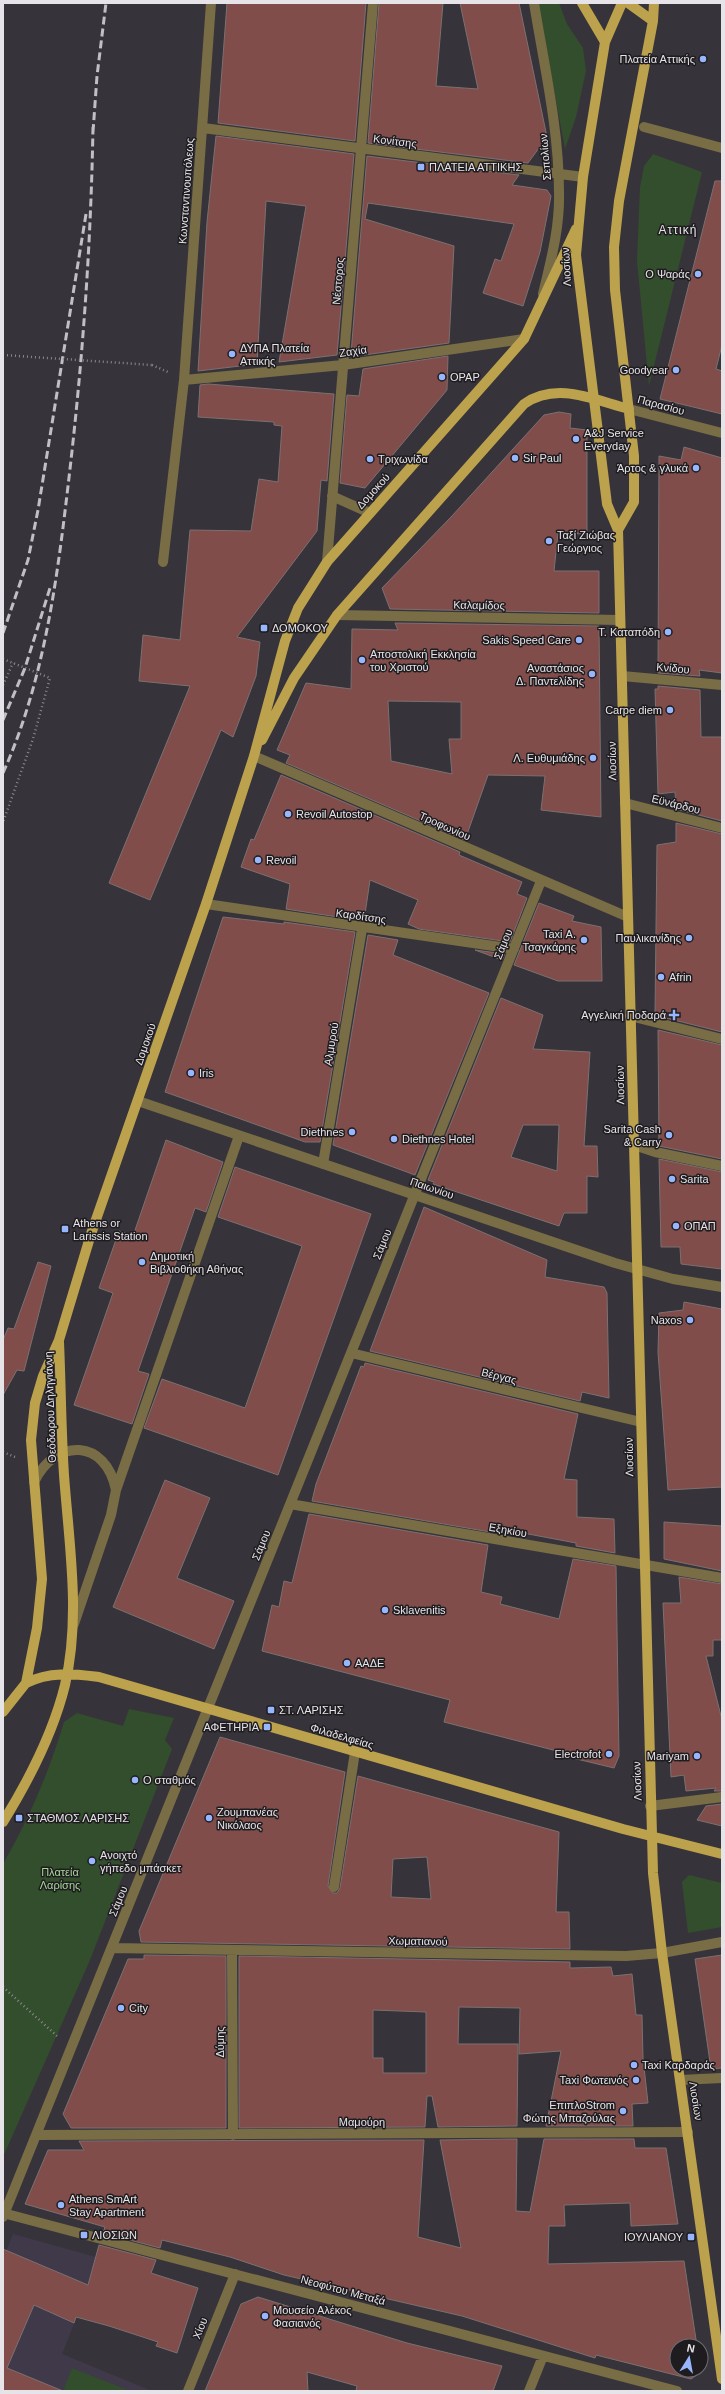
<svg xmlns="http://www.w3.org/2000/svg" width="725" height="2394" font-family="Helvetica,sans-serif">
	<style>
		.education { fill: #3f394a }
		.green { fill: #334e2c }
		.building { fill: #804d4b; stroke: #7c7070; fill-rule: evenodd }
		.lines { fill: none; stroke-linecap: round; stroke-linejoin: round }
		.path { stroke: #8b888e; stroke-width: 2.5; stroke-dasharray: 1 3; stroke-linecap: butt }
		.minor { stroke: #796d45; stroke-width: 10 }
		.major { stroke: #bca24c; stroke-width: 10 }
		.rail { stroke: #c1bec4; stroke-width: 3; stroke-dasharray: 8 4; stroke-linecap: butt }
		.path-bridge { stroke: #8b888e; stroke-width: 2.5; stroke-dasharray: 1 3; stroke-linecap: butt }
		.poi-dot { fill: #97b6fd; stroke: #1e1c1f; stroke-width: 1.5 }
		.labels { text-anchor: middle; stroke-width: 3; stroke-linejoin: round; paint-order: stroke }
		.poi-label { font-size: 11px; fill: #e7e4e9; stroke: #1e1c1f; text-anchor: start }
		.street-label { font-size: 11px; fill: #e7e4e9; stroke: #1e1c1f }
		.park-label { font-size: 11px; fill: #a6d698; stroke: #1e1c1f }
		.neighbourhood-label { font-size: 12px; letter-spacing: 1px; fill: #e7e4e9; stroke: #1e1c1f }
	</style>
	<rect width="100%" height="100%" fill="#37333b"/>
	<path class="education" d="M13,2234L96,2257L80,2309L62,2354L152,2391H3V2259Z"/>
	<path class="green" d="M538,3H559L567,24L583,48L586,71L576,117L565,149Z
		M653,154L702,172L649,386L637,261L640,187L644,166Z
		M129,1709L174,1718L165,1740L172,1749L90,1960L3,2157V1864C29,1819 49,1772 64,1722L77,1713L123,1726Z
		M689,1875L722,1883V1927L688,1933L682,1882Z
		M72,2368L130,2391H63Z"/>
	<path class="building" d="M227,3H366L355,141L218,123Z
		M379,3H443L436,86L478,89L460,3H519L547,137L528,163L368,143Z
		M216,136L354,154L337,355L279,362L306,206L266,201L257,364L198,371L207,222Z
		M367,156L519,175L512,185L547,190L551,196L540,252L523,306L483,293L495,259L501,261L514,224L368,203L365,219L454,246L449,343L364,355L365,352L351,354Z
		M715,181H722V345L716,369L722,371V414L660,399Z
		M448,356L447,390L365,488L340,483L347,395L359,396L363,369Z
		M208,384L334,394L327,481L321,480L317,531L237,637L260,642L256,676L233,737L221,730L150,900L109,883L190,686L139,681L143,635L180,640L190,530L251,531L259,479L278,482L282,426L274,425V422L198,417L200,385Z
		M559,412L571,414L570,428L587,430V534L558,533L554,571H599V613L390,609L382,588L451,517L544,415Z
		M684,447L722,458V673L699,670L700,676L658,673L659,456L681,460Z
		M395,623L599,626L601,817L541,810L545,776L488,775L465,840L286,763L290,755L277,750L306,683L351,689L352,629L398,630ZM388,701L461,702V739H449L452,774L391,761Z
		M658,686L700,690L701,737H722V821L676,809L675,792L658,794L655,689H658Z
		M281,775L460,852L459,855L522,882L517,894L527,898L510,942L419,929L408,924L418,900L370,880L364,921L286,909L290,884L241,867L251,839L254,840Z
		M676,823L722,834V1032L658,1016L655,1013L657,845L676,842Z
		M539,903L574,916L572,921L601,927L602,981H558L514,965Z
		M223,917L284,924V922L355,932L320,1142H305L165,1092Z
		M368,935L398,940L393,955L489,993L415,1175L333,1145Z
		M475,950L505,954L502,960Z
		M501,998L543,1015L533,1049L590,1052L584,1146H597L598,1177L587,1176V1213H564L559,1226L433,1184L434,1182L428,1180ZM523,1125H559L557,1171L511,1157Z
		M658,1030L722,1045V1159L659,1146Z
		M166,1140L223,1162L206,1212L195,1208L138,1371L149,1374L132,1424L74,1405L113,1293L99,1288L119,1231L133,1236Z
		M659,1159L722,1172V1269L681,1264L680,1247H661Z
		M235,1167L371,1214L278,1475L144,1428L162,1379L245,1408L302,1246L218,1217Z
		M424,1207L547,1260L545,1277L604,1287L607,1293L609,1398L582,1392L580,1401L370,1351Z
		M38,1262L51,1266L24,1371L17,1370L3,1395V1340L8,1328L14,1329Z
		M684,1302L722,1309V1487L668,1490L658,1352L659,1313L683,1310Z
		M365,1363L578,1414L564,1479L577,1480V1517L614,1519L615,1553L576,1546V1543L491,1527L490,1532L312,1501L316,1484L361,1366L364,1367Z
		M165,1480L210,1498L177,1578L234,1601L214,1649L113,1607Z
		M309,1514L488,1545L481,1592L502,1597L500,1604L559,1619L573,1559L616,1566L619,1756L614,1768L556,1754L557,1751L444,1722L450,1700L262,1651L272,1605L279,1607L284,1581L292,1583Z
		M664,1522L722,1526V1571L664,1559Z
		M679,1577L722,1584V1640H713V1656H706L722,1720V1791H714L716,1788L686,1791L684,1775L671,1777L663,1603H681Z
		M220,1737L345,1772L328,1886L333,1893H337L340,1888L358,1776L559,1832L556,1912H569L570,1949L141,1942L139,1931ZM427,1857L431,1899L391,1897L393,1859Z
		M722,1804V1826L697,1820L706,1806Z
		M144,1955L226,1956V2128H71L63,2114L128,1959H144Z
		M722,1955V2068L711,2069L695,1959Z
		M239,1956L570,1962V1968L611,1967L613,1976L632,1974L636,2015H642L643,2058L648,2103L632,2104L633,2126H546L561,2051L519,2054L520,2008L459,2007L458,2044H518L517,2126L438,2127L432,2096H427L425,2127L239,2128ZM373,2010L426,2012V2073H383V2058H373Z
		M517,2139L516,2211L530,2212L544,2139H634L635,2148H666L678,2224L631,2226L630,2203L564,2205L565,2226H549L548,2264L684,2261L697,2346H677V2370H700L701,2372L691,2379L596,2355L595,2358L462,2316L284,2275L230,2257L162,2240L160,2248L103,2233L105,2227L25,2204L48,2150H84L79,2141L424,2140L418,2237L461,2248L440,2140Z
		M99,2245L156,2260L151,2273L198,2288L177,2353L156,2346L158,2342L109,2326L76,2317L74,2323L34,2305L7,2368L63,2391H3V2249L88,2285Z
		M258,2297L407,2343L502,2366L493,2391H356L357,2386L307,2372L308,2391H205L241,2304Z"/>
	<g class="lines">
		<path class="path" d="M152,365L168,372
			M3,659L50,678L33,739L3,822
			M3,685L13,663
			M3,1452L15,1457
			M3,1987L57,2036"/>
		<path class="minor" d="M534,3C544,65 559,129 559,192C560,227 551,260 543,294
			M644,127L722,148
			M203,128L583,177
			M184,380L343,365L524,339
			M629,409L722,433
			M332,496L370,513
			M163,562L184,380L211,3
			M327,562L373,3
			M337,615L620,620
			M622,676L722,685
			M254,756L628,917
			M625,803L722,828
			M206,904L514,949
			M630,1016L722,1039
			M138,1101L615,1263L673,1279L722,1287
			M634,1145L655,1152L722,1166
			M323,1164L362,929
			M351,1353L641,1422
			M34,1482C56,1437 106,1439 116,1490
			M290,1504L722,1578
			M74,1624L111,1515L116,1490L239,1136
			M650,1806L722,1797
			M334,1887L355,1752
			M112,1948L626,1956L662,1953L722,1942
			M232,1950L233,2135
			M680,2080L722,2078
			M36,2135L688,2132
			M3,2213L677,2391
			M3,2217L541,881
			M188,2391L235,2274
			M529,2391L543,2356"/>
		<path class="major" d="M582,3L605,42
			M622,3L605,42L583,177L576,255L607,504L618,530L653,1873L662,1953L722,2379
			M628,3L653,21
			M618,530L634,502V456L615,290L614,247L619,201L653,21L654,3
			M262,740L294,678L337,615L524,404C557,381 594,400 629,409
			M26,1683C50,1671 73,1674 99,1677L623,1829L722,1854
			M3,1712L26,1683L37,1628L42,1579L31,1440L35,1403L43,1376L59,1340L91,1234L206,904L254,756L285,641L298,608L327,562L524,339L576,229
			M3,1822C29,1780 53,1734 65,1685C81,1616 69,1544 64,1475C61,1430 61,1386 59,1342"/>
		<path class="rail" d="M93,132L97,76L106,3
			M3,633L28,560L38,510L86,214
			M3,720L25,668L50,588
			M3,773C46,677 58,572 70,469C83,355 91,242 93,127"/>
		<path class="path-bridge" d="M3,355L152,365"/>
	</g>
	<g class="poi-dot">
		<circle cx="703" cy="59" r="4"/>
		<rect x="417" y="163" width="8" height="8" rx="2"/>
		<circle cx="698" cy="274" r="4"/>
		<circle cx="232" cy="354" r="4"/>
		<circle cx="676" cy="370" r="4"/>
		<circle cx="442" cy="377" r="4"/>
		<circle cx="576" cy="439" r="4"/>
		<circle cx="515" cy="458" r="4"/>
		<circle cx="370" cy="459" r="4"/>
		<circle cx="696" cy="468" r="4"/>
		<circle cx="549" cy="541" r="4"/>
		<rect x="260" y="624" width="8" height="8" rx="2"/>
		<circle cx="668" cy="632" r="4"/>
		<circle cx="579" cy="640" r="4"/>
		<circle cx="362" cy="660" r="4"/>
		<circle cx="592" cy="674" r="4"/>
		<circle cx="670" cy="710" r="4"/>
		<circle cx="593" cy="758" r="4"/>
		<circle cx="288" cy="814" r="4"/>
		<circle cx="258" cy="860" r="4"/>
		<circle cx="689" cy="938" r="4"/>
		<circle cx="584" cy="940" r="4"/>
		<circle cx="661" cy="977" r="4"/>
		<path d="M672 1009h4v4h4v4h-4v4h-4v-4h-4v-4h4z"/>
		<circle cx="191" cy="1073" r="4"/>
		<circle cx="352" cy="1132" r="4"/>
		<circle cx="669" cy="1135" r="4"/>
		<circle cx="394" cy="1139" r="4"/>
		<circle cx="672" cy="1179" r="4"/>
		<circle cx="676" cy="1226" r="4"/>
		<rect x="61" y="1225" width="8" height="8" rx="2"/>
		<circle cx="142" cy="1262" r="4"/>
		<circle cx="690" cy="1320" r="4"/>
		<circle cx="385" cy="1610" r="4"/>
		<circle cx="347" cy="1663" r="4"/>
		<rect x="267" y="1706" width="8" height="8" rx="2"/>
		<rect x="263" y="1723" width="8" height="8" rx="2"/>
		<circle cx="609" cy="1754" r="4"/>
		<circle cx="697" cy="1756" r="4"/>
		<circle cx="135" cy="1780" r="4"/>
		<rect x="15" y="1814" width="8" height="8" rx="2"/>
		<circle cx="209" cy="1818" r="4"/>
		<circle cx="92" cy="1861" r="4"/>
		<circle cx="121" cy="2008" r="4"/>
		<circle cx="634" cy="2065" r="4"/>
		<circle cx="636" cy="2080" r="4"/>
		<circle cx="623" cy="2111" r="4"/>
		<circle cx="61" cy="2205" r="4"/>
		<rect x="80" y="2231" width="8" height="8" rx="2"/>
		<rect x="687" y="2233" width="8" height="8" rx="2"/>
		<circle cx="265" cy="2316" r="4"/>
	</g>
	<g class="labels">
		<g class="poi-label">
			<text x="695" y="63" text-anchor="end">Πλατεία Αττικής</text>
			<text x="429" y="171">ΠΛΑΤΕΙΑ ΑΤΤΙΚΗΣ</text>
			<text x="690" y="278" text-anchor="end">Ο Ψαράς</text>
			<text x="240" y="352">ΔΥΠΑ Πλατεία<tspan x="240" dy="13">Αττικής</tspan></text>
			<text x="668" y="374" text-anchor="end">Goodyear</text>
			<text x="450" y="381">OPAP</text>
			<text x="584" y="437">A&amp;J Service<tspan x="584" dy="13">Everyday</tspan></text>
			<text x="523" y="462">Sir Paul</text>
			<text x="378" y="463">Τριχωνίδα</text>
			<text x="688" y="472" text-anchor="end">Άρτος &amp; γλυκά</text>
			<text x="557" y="539">Ταξί Ζιώβας<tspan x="557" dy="13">Γεώργιος</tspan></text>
			<text x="272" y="632">ΔΟΜΟΚΟΥ</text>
			<text x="660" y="636" text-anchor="end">Τ. Καταπόδη</text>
			<text x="571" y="644" text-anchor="end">Sakis Speed Care</text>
			<text x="370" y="658">Αποστολική Εκκλησία<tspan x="370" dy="13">του Χριστού</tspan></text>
			<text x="584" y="672" text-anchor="end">Αναστάσιος<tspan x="584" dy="13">Δ. Παντελίδης</tspan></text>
			<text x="662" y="714" text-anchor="end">Carpe diem</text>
			<text x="585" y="762" text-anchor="end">Λ. Ευθυμιάδης</text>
			<text x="296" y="818">Revoil Autostop</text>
			<text x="266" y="864">Revoil</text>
			<text x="576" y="938" text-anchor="end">Taxi Α.<tspan x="576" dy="13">Τσαγκάρης</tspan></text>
			<text x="681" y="942" text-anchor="end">Παυλικανίδης</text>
			<text x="669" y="981">Afrin</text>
			<text x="666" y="1019" text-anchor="end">Αγγελική Ποδαρά</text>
			<text x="199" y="1077">Iris</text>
			<text x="661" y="1133" text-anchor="end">Sarita Cash<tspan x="661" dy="13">&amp; Carry</tspan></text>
			<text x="344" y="1136" text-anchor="end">Diethnes</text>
			<text x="402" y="1143">Diethnes Hotel</text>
			<text x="680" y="1183">Sarita</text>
			<text x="73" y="1227">Athens or<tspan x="73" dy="13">Larissis Station</tspan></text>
			<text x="684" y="1230">ΟΠΑΠ</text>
			<text x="150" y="1260">Δημοτική<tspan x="150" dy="13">Βιβλιοθήκη Αθήνας</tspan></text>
			<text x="682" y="1324" text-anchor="end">Naxos</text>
			<text x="393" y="1614">Sklavenitis</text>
			<text x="355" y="1667">ΑΑΔΕ</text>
			<text x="279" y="1714">ΣΤ. ΛΑΡΙΣΗΣ</text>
			<text x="259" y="1731" text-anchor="end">ΑΦΕΤΗΡΙΑ</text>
			<text x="601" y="1758" text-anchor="end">Electrofot</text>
			<text x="689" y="1760" text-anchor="end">Mariyam</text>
			<text x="143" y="1784">Ο σταθμός</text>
			<text x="217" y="1816">Ζουμπανέας<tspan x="217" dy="13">Νικόλαος</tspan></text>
			<text x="27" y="1822">ΣΤΑΘΜΟΣ ΛΑΡΙΣΗΣ</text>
			<text x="100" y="1859">Ανοιχτό<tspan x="100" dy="13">γήπεδο μπάσκετ</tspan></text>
			<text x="129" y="2012">City</text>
			<text x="642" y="2069">Taxi Καρδαράς</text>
			<text x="628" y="2084" text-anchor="end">Taxi Φωτεινός</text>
			<text x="615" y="2109" text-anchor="end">ΕπιπλοStrom<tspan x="615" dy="13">Φώτης Μπαζούλας</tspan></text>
			<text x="69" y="2203">Athens SmArt<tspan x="69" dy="13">Stay Apartment</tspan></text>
			<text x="92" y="2239">ΛΙΟΣΙΩΝ</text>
			<text x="683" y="2241" text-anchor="end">ΙΟΥΛΙΑΝΟΥ</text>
			<text x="273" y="2314">Μουσείο Αλέκος<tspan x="273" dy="13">Φασιανός</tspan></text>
		</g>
		<g class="street-label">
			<text transform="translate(395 141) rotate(7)" y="4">Κονίτσης</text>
			<text transform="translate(545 157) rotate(-95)" y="4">Σεπολίων</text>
			<text transform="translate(186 191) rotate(-86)" y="4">Κωνσταντινουπόλεως</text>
			<text transform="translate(566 267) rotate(-93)" y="4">Λιοσίων</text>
			<text transform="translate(338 281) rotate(-85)" y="4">Νέστορος</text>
			<text transform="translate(353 351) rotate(-8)" y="4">Ζαχία</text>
			<text transform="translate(661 405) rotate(15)" y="4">Παρασίου</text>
			<text transform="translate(373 491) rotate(-48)" y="4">Δομοκού</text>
			<text transform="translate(479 605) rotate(1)" y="4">Καλαμίδος</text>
			<text transform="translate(673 668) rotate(5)" y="4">Κνίδου</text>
			<text transform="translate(612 761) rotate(-91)" y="4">Λιοσίων</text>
			<text transform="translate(676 804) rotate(14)" y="4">Εϋνάρδου</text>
			<text transform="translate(445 826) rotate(24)" y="4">Τροφωνίου</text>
			<text transform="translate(361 916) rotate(8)" y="4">Καρδίτσης</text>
			<text transform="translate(503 944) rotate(-68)" y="4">Σάμου</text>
			<text transform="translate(145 1044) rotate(-71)" y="4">Δομοκού</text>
			<text transform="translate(331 1044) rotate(-81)" y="4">Αλμυρού</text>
			<text transform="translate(620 1085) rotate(-91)" y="4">Λιοσίων</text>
			<text transform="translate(432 1188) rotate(19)" y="4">Παιωνίου</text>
			<text transform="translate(382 1244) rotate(-68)" y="4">Σάμου</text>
			<text transform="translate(499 1376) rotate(14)" y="4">Βέργας</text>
			<text transform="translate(50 1407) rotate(-92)" y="4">Θεόδωρου Δηληγιάννη</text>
			<text transform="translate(629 1457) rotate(-91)" y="4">Λιοσίων</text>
			<text transform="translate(508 1530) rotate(10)" y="4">Εξηκίου</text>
			<text transform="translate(261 1545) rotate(-68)" y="4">Σάμου</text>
			<text transform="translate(342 1736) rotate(16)" y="4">Φιλαδελφείας</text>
			<text transform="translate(637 1781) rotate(-92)" y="4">Λιοσίων</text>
			<text transform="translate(118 1901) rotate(-68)" y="4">Σάμου</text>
			<text transform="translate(418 1941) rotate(1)" y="4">Χωματιανού</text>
			<text transform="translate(220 2042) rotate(-90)" y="4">Δύμης</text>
			<text transform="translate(696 2101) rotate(81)" y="4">Λιοσίων</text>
			<text x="362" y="2126">Μαμούρη</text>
			<text transform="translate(343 2290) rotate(15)" y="4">Νεοφύτου Μεταξά</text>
			<text transform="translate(200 2328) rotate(-68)" y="4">Χίου</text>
		</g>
		<g class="park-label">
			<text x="60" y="1876">Πλατεία<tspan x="60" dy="13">Λαρίσης</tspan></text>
		</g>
		<g class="neighbourhood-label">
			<text x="678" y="234">Αττική</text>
		</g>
	</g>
	<rect width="725" height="2394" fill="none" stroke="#e7e4e9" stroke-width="8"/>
	<g transform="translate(689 2358) rotate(11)"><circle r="19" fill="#1e1c1f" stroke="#6e6c70"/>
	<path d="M0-3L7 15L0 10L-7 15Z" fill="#97b6fd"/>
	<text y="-6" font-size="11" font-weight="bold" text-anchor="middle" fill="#e7e4e9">N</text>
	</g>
</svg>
